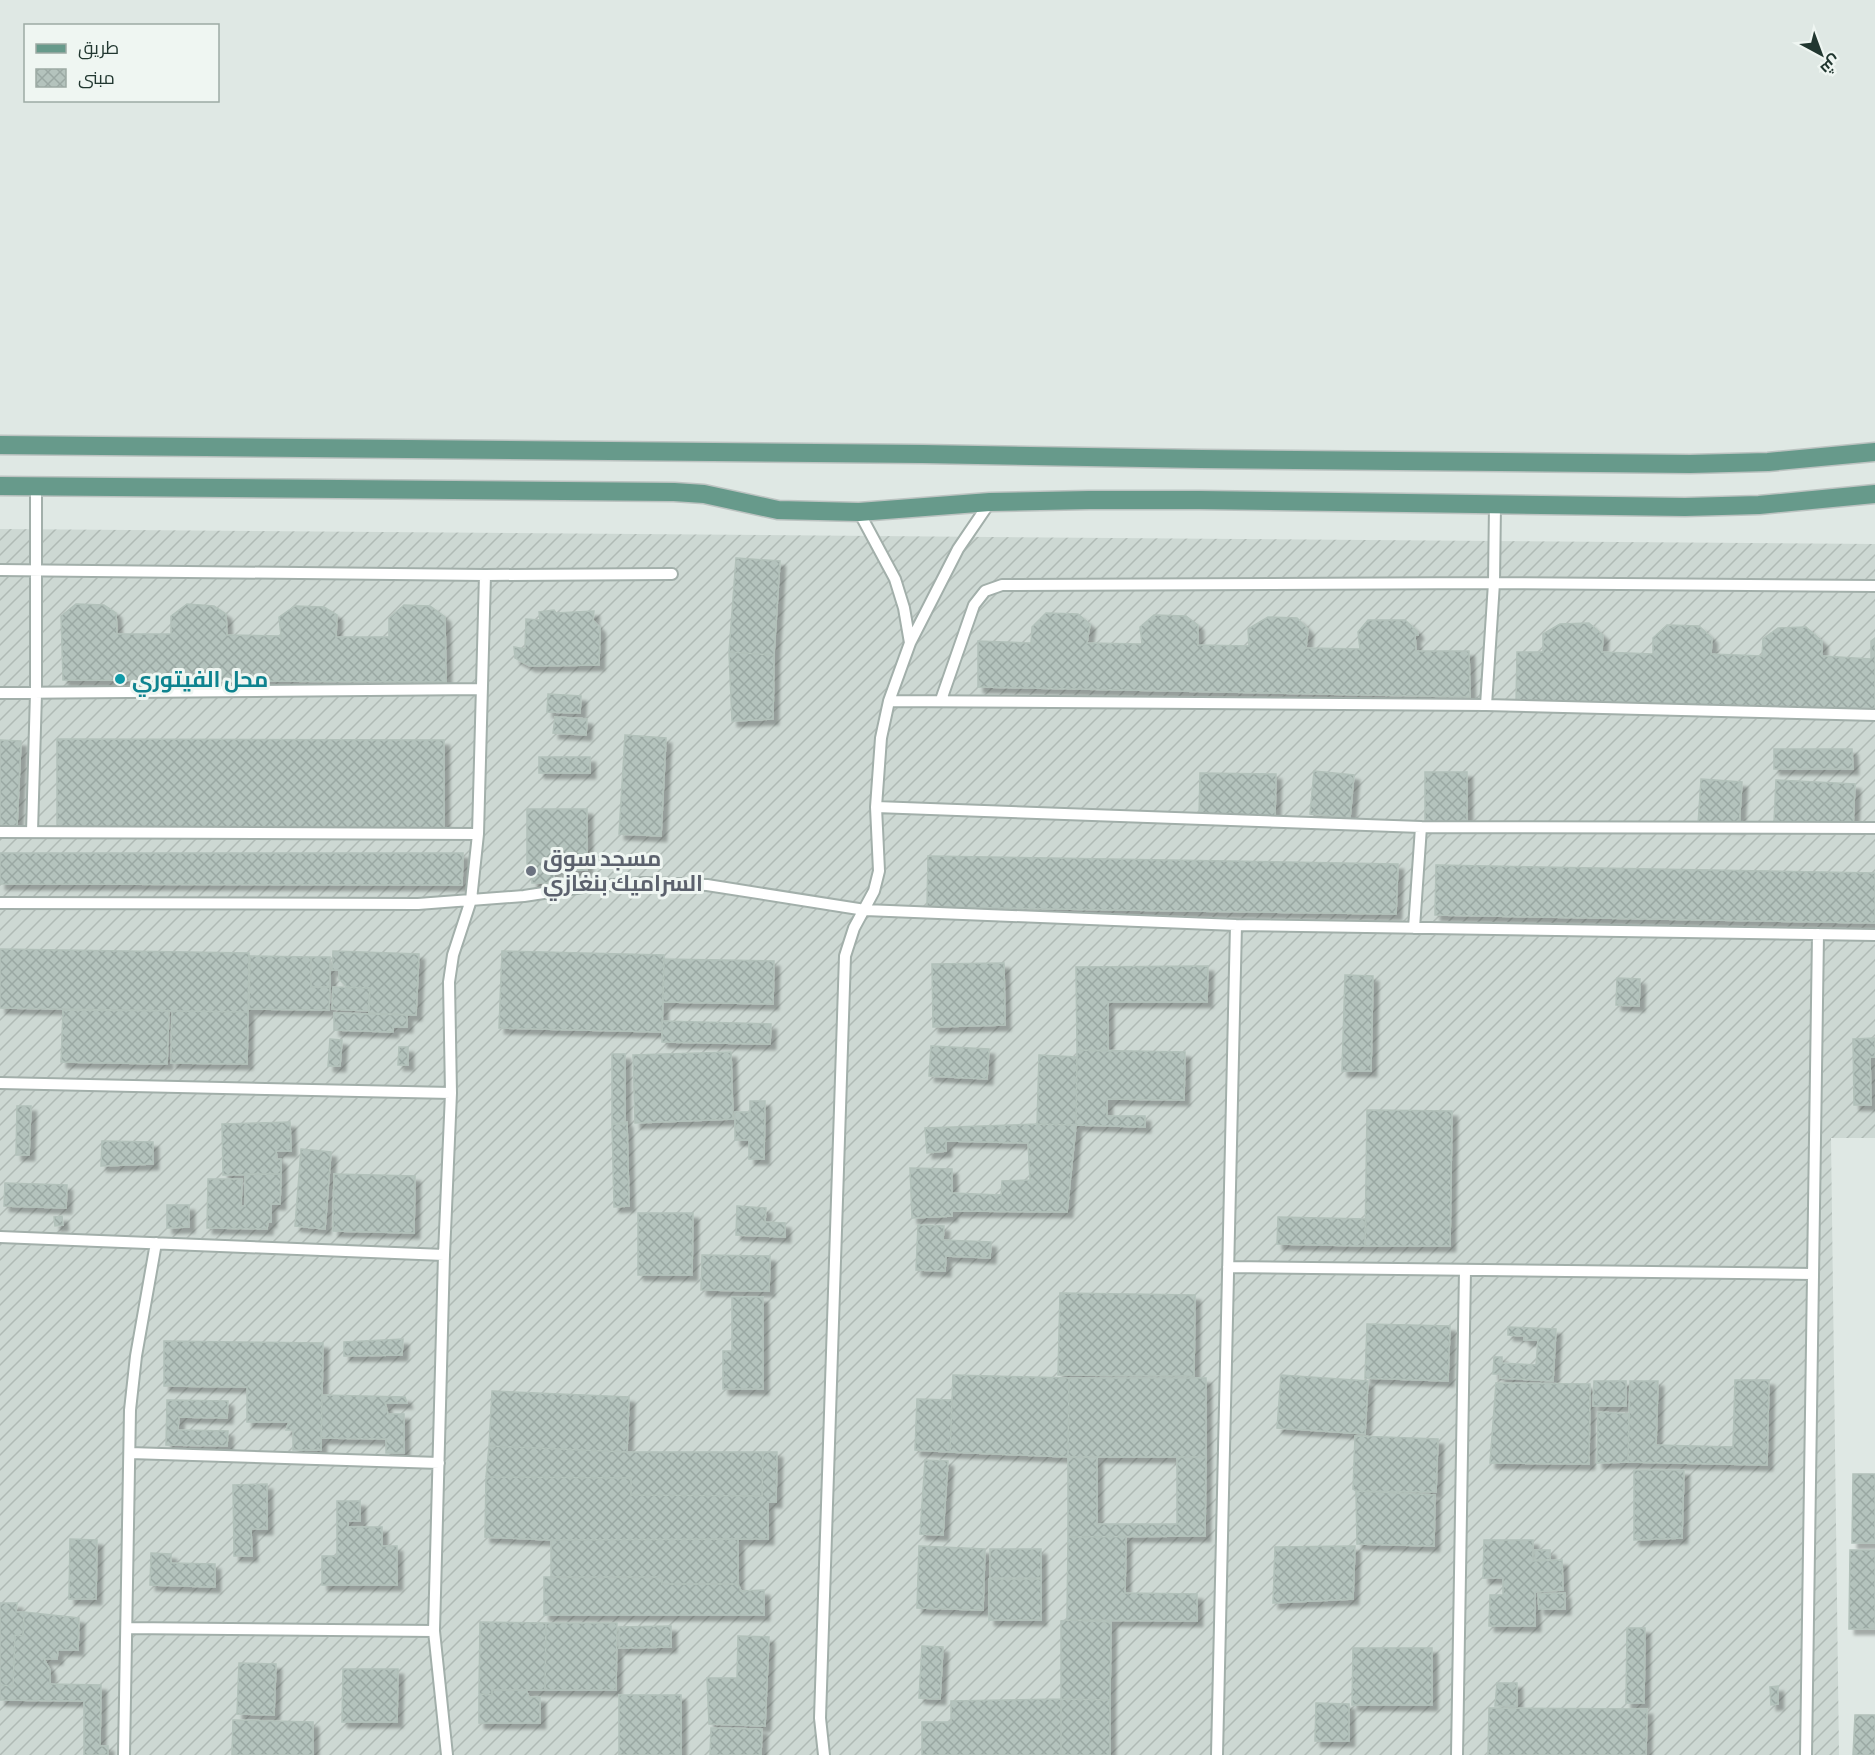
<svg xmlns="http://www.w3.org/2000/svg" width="1875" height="1755" font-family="'Sofia Sans Condensed',Cairo,sans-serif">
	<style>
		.industrial { fill: url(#industrial-furrows) }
		.building { fill: url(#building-cross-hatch); stroke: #b2c1ba; stroke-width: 1.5; filter: url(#shadow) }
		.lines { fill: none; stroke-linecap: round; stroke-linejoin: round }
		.service-casing { stroke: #a2afaa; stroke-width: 14 }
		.primary-casing { stroke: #bcc3c1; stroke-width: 21 }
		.service { stroke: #fff; stroke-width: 10 }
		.primary { stroke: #679a8b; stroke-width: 18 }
		.culture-dot { fill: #0f9aa8; stroke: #eff6f2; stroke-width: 2 }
		.worship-dot { fill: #6b7280; stroke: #eff6f2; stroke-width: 2 }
		.labels { text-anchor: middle; stroke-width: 6; stroke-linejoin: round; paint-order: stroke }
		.culture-label { font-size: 22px; font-weight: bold; fill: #0d838f; stroke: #eff6f2; text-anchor: start }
		.worship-label { font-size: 22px; font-weight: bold; fill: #5b616d; stroke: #eff6f2; text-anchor: start }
	</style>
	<defs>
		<pattern id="industrial-furrows" width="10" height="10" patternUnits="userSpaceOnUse" patternTransform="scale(1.5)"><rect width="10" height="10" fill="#cdd8d3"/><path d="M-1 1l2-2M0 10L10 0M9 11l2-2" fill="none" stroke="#b0bab5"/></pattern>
		<pattern id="building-cross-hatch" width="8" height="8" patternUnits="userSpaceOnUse" patternTransform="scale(1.5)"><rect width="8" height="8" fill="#b4c3bd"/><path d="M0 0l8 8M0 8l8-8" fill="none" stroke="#9aa8a3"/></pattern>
		<filter id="shadow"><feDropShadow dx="5.5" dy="5.5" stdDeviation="1.5" flood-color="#0004"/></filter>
	</defs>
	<rect width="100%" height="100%" fill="#dfe8e4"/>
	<path class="industrial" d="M0,529L1875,544V1138H1831L1839,1755H0Z"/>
	<path class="building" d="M736,558L780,561L774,655L729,652Z
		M76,604L104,605L116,613L117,634H171V616L187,604L214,606L226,614L227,635L281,636L279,617L295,606L324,607L337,615L336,637H389V618L404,605L430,606L445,617L446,682L63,680L61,616Z
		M554,610L556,613L594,611L593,620L600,628L599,665L530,666L515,658L514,647L525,649L526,619L540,620L539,612Z
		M1046,613L1078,614L1090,624L1087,643L1142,644L1140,627L1154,615L1186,616L1198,625V645L1249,646L1248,629L1268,617L1297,618L1308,629L1306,648L1360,649L1358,632L1368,620H1405L1417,631L1418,635H1415L1416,651H1469L1470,697L978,687V641L1031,643L1032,627Z
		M1589,623L1603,635L1602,652L1653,654V638L1667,625L1699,626L1712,638L1711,654L1762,656L1763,639L1778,628L1806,627L1822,641V656L1871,659V641L1875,638V709L1516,703L1517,652H1543V634L1560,624Z
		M729,652L774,655L773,719L732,721Z
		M548,694L581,696L580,713L547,712Z
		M555,717L587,719L586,735L553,733Z
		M625,735L666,738L661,836L619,834Z
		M57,739L444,740V828L57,827Z
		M0,740L21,741L17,826L0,825Z
		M1774,749H1852L1853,769H1774Z
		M539,757H590V773H539Z
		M1314,771L1354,775L1350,818L1310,814Z
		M1425,772H1467V823H1425Z
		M1200,773L1276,774L1275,817H1199Z
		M1701,779L1742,782L1739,828L1698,825Z
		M1776,780L1855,784L1853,827L1774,822Z
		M527,809H587V870H554V883H532V868L527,864Z
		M0,853H463L462,885L0,884Z
		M928,856L1398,864L1396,914L927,907Z
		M1436,865L1875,873V923L1435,915Z
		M0,949L249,953L248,1012L0,1008Z
		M333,951L419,954L416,1015L369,1013L370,988L347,987L339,979V970H332Z
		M502,951L664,955L662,1032L499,1028Z
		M250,956L311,957V987H330L329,1010L249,1009Z
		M311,957H330V987H311Z
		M664,959L774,961L773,1004L663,1002Z
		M1004,963L1005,1025L933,1027L932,964Z
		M1208,966L1207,1002H1108V1051L1077,1050L1076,967Z
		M1345,975L1373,976L1371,1071H1342Z
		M1617,978L1640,979L1639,1006L1616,1005Z
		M333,987L370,988L368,1011L332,1009Z
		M63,1010L169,1011L167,1064L61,1062Z
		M172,1011L248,1012L247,1064L171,1063Z
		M334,1013L407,1015V1027H393V1032L334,1030Z
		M662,1021L771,1024L770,1044L662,1042Z
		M1875,1038V1057H1870L1871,1105H1854L1853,1039Z
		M330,1039L342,1040L340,1066H328Z
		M931,1046L989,1049L987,1079L929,1076Z
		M399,1047H408V1065H398Z
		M1077,1050L1185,1052L1184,1100L1107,1099V1116H1145V1127L1076,1125Z
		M731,1052L733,1119L635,1123L633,1055Z
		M612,1054H625V1124H612Z
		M1039,1055L1077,1057L1076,1125L1037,1124Z
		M750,1101H765L764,1159H749V1140H735V1112H750Z
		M17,1106H31L29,1155H16Z
		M1367,1110L1452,1111L1450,1246H1365Z
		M290,1122L291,1151H276L277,1159H281V1174L223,1175L222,1124Z
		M627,1122L629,1206L614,1207L612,1124Z
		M1037,1124L1076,1125L1067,1212L952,1211V1216L912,1218L910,1168L952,1169V1193L1001,1195L1002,1181L1030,1180L1028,1143L946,1141V1151L927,1153L925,1128Z
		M102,1141L153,1142V1164L101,1166Z
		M301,1149L331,1152L325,1229L295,1226Z
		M245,1174H281L280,1204H271V1222H268L267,1229L207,1228L208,1179H242L241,1206H245Z
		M334,1174L415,1176L414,1233L333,1231Z
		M5,1183L67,1185L66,1208L4,1206Z
		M167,1205H189V1227L167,1228Z
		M737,1206L766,1208L765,1222L785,1223V1237L736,1235Z
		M638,1213H693L692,1275H638Z
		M62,1216L63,1225L55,1226L54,1217Z
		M1278,1217L1366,1219L1365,1246L1277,1244Z
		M918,1225L944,1226L943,1240L991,1242L990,1258L946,1256L945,1271L916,1270Z
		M702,1255L770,1256L769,1291L701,1290Z
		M1060,1293L1195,1295L1194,1376L1058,1375Z
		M732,1297H763V1389H723V1351H732Z
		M1367,1324L1450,1326L1448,1381L1365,1378Z
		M1508,1327L1556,1329L1553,1381L1500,1378V1374H1493L1494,1357H1502V1363L1536,1365L1538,1340H1524V1336L1508,1335Z
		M403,1339L402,1355L344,1356V1342Z
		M164,1341L323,1343L321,1450H293V1430H286L289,1422H247V1387L164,1386Z
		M953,1375L1069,1378L1068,1457L950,1452Z
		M1281,1375L1368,1381L1365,1434L1277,1428Z
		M1069,1378H1206V1457H1068Z
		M1735,1380H1769L1767,1465L1628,1462L1630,1381H1658L1656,1445L1733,1447Z
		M1594,1381H1626V1406H1593Z
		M1496,1383L1590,1384L1589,1464L1490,1463Z
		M492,1391L629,1397L627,1452L489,1446Z
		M322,1395L405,1397L407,1403H385L388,1414H404V1453H386V1439L321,1438Z
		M917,1399L952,1400L950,1452L915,1450Z
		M167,1400L228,1401L227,1418L179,1417L178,1430L228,1431L227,1446L166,1445Z
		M1598,1412L1629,1414L1628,1462L1597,1463Z
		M1355,1436L1438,1439L1436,1492L1356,1491L1353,1489Z
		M489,1446L627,1452H763L762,1496L631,1495V1478L486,1477Z
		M763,1452H777L776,1502H768V1539L551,1540L485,1537L486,1477L631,1478V1495L762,1496Z
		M1068,1457H1097V1524H1177V1457H1206L1205,1536L1068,1537Z
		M925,1460L948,1461L943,1535L920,1534Z
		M1634,1470H1684L1682,1538L1634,1540Z
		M1853,1474H1875V1543H1852Z
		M267,1484V1529H251L252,1556H234L233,1485Z
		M1356,1491L1435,1495L1434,1546L1357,1544Z
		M337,1501H360V1521H348V1527H382V1546H397V1585H322V1556H337Z
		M1068,1537H1126L1125,1593L1197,1594V1621L1067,1620Z
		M70,1539L97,1540L96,1599H69Z
		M738,1539V1584H662V1577H551V1540Z
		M1484,1540H1533V1561L1562,1560L1563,1590L1535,1592V1626H1489L1490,1595H1503V1578H1483Z
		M919,1546L985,1549L983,1610L917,1608Z
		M1355,1546L1353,1599L1273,1603L1275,1547Z
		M990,1549H1041V1578H990Z
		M1535,1550H1550V1560H1535Z
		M1850,1550H1875V1629H1849Z
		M151,1553L171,1554V1563L215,1564V1587L150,1585Z
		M544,1577H662V1584H738L741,1591L764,1590V1615H544Z
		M989,1579H1041V1620H989Z
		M1565,1593V1609H1539L1538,1594Z
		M0,1603H17L16,1612H24L23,1636L15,1635L13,1686L0,1685Z
		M24,1612L79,1618L78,1650H58L57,1659H44L50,1670V1684L101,1685L100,1746H108V1755H84V1701L0,1700V1685L13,1686L15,1635L23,1636Z
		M1067,1620L1111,1622L1110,1700L1061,1699V1621Z
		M480,1622L546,1623L545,1690H492V1695L479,1694Z
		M546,1623H617L616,1690H545Z
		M671,1626V1647L619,1648V1627Z
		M1627,1628H1645L1644,1703H1626Z
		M738,1636L769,1637L765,1726L709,1724L707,1678H737Z
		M922,1646L943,1647L940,1699L919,1698Z
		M1353,1648H1432V1705H1352Z
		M239,1663L276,1664L274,1715L237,1714Z
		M343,1669H398L397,1722H342Z
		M1497,1683H1517V1706H1495Z
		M1778,1686V1704L1771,1705L1770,1687Z
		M492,1690H526L529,1697H540V1723H479V1694L492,1695Z
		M619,1695H681V1755H619Z
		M1061,1699L1110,1700V1755H1061Z
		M1061,1699V1755H922V1722H951V1701Z
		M1316,1703L1349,1704V1741H1315Z
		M1489,1708L1647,1709L1646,1755H1488Z
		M1855,1715H1875V1755H1853Z
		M233,1720L313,1722V1755H232Z
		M711,1728L762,1729L761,1755H710Z"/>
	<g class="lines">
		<g class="service-casing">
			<path id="service" d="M859,512L895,579L904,608L910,643
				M0,570L485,575L672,574
				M0,693L482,689
				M941,700L974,605L985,591L1002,585L1494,583L1875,586
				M889,701L1486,705L1875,715
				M1486,705L1494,583L1495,505
				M876,807L1421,827L1875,828
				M0,832L478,834
				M32,832L36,693V486
				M0,903L418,904L524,896L583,887L643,883L707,885L865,910L1236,925L1875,935
				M1414,928L1421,827
				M0,1083L451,1093
				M0,1237L444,1255
				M1228,1267L1813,1274
				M130,1453L439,1463
				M127,1628L434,1631
				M124,1755L130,1410L136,1356L156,1243
				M447,1755L434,1631L444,1255L451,1093L449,982L453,955L471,900L478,834L485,575
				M824,1755L820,1718L845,956L854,928L874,891L879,871L876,807L881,738L889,701L910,643L958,549L990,502
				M1217,1755L1236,925
				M1457,1755L1465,1270
				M1806,1755L1818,934"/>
		</g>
		<g class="primary-casing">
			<path id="primary" d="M0,445L923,454L1201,459L1690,464L1768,462L1875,452
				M0,486L674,492L704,494L778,510L859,512L990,502L1089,500H1199L1685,507L1759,505L1875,494"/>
		</g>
		<use href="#service" class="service"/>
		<use href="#primary" class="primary"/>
	</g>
	<circle class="culture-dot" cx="120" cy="679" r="6"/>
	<circle class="worship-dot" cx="531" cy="871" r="6"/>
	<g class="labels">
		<g class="culture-label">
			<text x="132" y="687">محل الفيتوري</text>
		</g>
		<g class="worship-label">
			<text x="543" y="866">مسجد سوق<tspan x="543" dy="25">السراميك بنغازي</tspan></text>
		</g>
	</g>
	<rect x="24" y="24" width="195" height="78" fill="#eff6f2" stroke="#9daaa4" stroke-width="1.5"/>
	<rect x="36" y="44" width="30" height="9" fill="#679a8b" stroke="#9daaa4" stroke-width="1.5"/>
	<text x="78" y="54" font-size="18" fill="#213730">طريق</text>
	<rect x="36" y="69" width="30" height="18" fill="url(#building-cross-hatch)" stroke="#9daaa4" stroke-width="1.5"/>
	<text x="78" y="84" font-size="18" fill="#213730">مبنى</text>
	<g transform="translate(1821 54) rotate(139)" stroke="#eff6f2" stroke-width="4.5" paint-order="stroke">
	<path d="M0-4.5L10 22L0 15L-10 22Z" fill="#213730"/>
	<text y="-9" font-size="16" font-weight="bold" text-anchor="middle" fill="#213730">ش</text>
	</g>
</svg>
